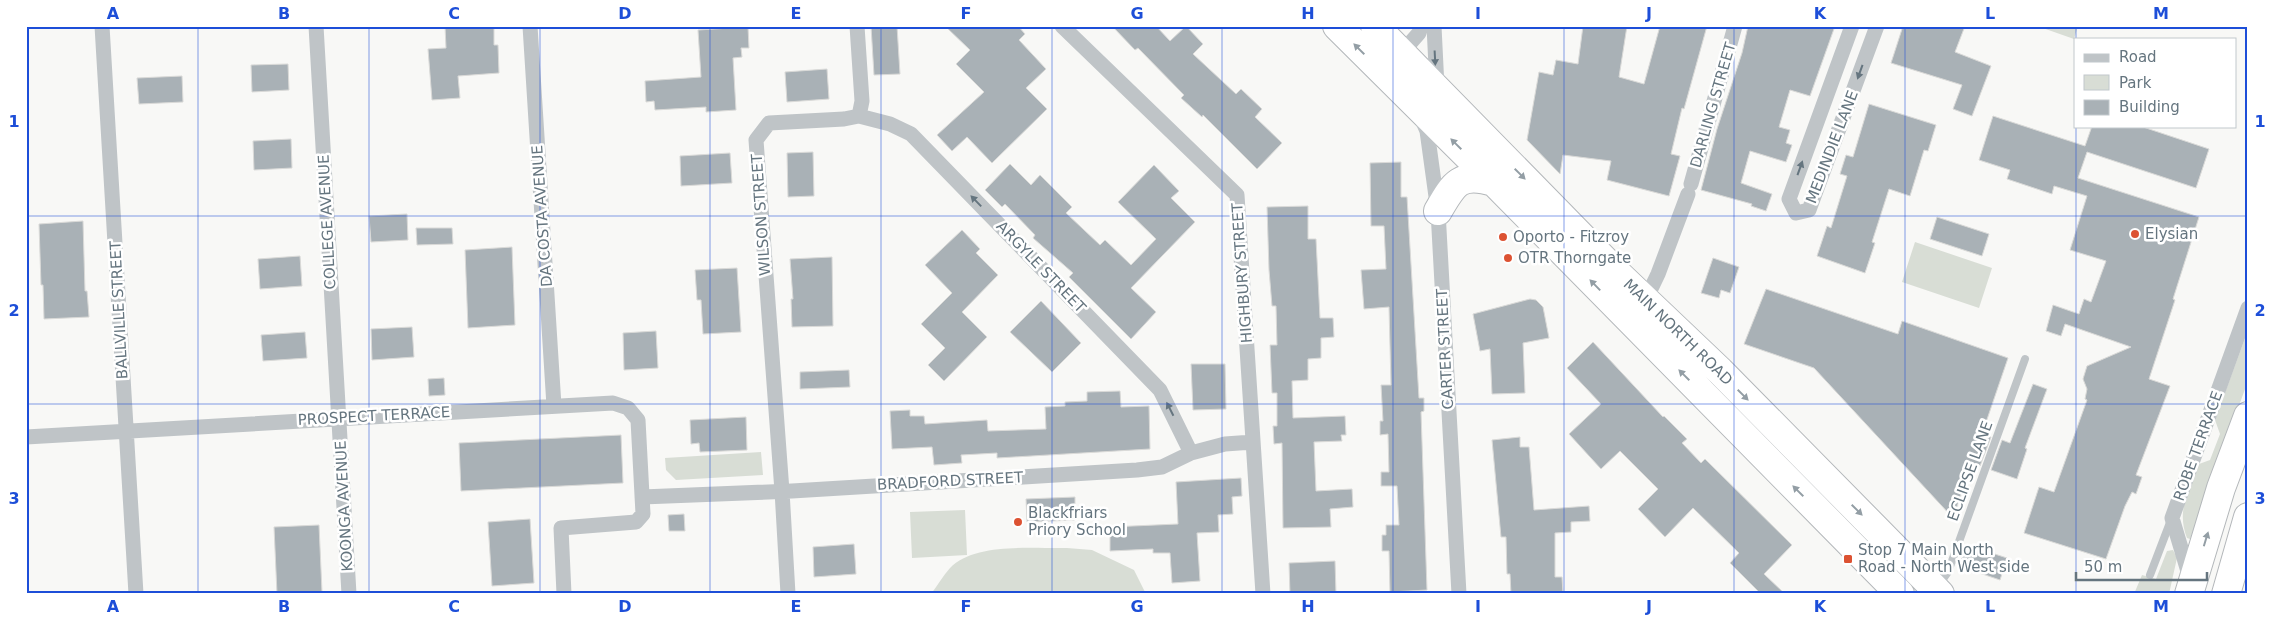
<svg xmlns="http://www.w3.org/2000/svg" width="2274" height="620" font-family="'DejaVu Sans',sans-serif">
	<style>
		.green { fill: #d8ddd5 }
		.building { fill: #a9b1b6; stroke: #dadad8 }
		.lines { fill: none; stroke-linecap: round; stroke-linejoin: round }
		.highway-casing { stroke: #b3b7ba; stroke-width: 30 }
		.lane { stroke: #bfc4c7; stroke-width: 8 }
		.street { stroke: #bfc4c7; stroke-width: 15 }
		.highway { stroke: #fff; stroke-width: 28 }
		.oneway { fill: #939ea5 }
		.oneway2 { fill: #65757f }
		.grid { fill: none; stroke: #1d4ed8; stroke-width: 1; stroke-opacity: 0.55 }
		.poi-dot { fill: #dc5232; stroke: #fff; stroke-width: 2 }
		.labels { text-anchor: middle; stroke-width: 5; stroke-linejoin: round; paint-order: stroke }
		.street-label { font-size: 15px; fill: #65757f; stroke: #fff }
		.poi-label { font-size: 15px; fill: #65757f; stroke: #fff; text-anchor: start }
		.neatline { fill: none; stroke: #1d4ed8; stroke-width: 2 }
		.grid-label { font-size: 16px; text-anchor: middle; font-weight: bold; fill: #1d4ed8 }
	</style>
	<rect width="100%" height="100%" fill="#f8f8f6"/>
	<path class="green" d="M2037,26H2078L2074,39Z
		M1915,242L1992,268L1979,308L1902,282Z
		M2248,330V381L2190,539L2187,538C2176,510 2189,490 2199,464L2210,460L2220,434L2215,420Z
		M761,452L763,475L676,480L666,470L665,458Z
		M965,510L967,555L912,558L910,512Z
		M1067,548L1092,550L1134,570L1146,594H931C937,586 943,576 950,568C975,542 1034,549 1067,548Z
		M2173,550L2177,558L2169,594H2134L2142,575L2156,579L2167,551Z"/>
	<path class="building" d="M445,26H494V45H498L499,73L458,76L460,98L432,100L428,49L446,48Z
		M871,26H897L900,74L874,75Z
		M945,26H1018L1025,34L1019,40L1046,69L1026,88L1047,109L992,163L967,137L952,151L937,135L984,92L956,64L970,50Z
		M1112,26H1156L1170,41L1186,26L1203,44L1193,54L1236,94L1241,89L1262,109L1255,117L1282,143L1257,169L1203,115L1202,117L1181,98L1184,95L1138,48L1135,50Z
		M1583,26H1627L1619,77L1644,84L1660,26H1707L1684,109L1682,108L1671,154L1680,156L1669,196L1607,180L1611,161L1563,155L1560,174L1527,140L1539,72L1553,75L1556,60L1578,64Z
		M1748,26H1835L1810,96L1790,90L1779,127L1790,130L1786,143L1792,145L1786,162L1750,151L1741,183L1772,194L1766,211L1751,206L1752,204L1701,190L1717,129L1742,53Z
		M1903,26H1965L1955,52L1991,66L1972,116L1953,109L1962,85L1891,63Z
		M748,27L749,48H741L742,57L733,58L736,110L706,112V107L655,110L654,101L646,102L645,81L701,77L698,30Z
		M288,64L289,90L252,92L251,65Z
		M827,69L829,99L787,102L785,72Z
		M182,76L183,102L139,104L137,78Z
		M1869,104L1936,125L1928,151L1924,150L1910,196L1889,189L1872,242L1875,243L1865,273L1817,256L1827,226L1831,228L1847,176L1840,174L1846,155L1853,157Z
		M1993,116L2085,146L2092,126H2140L2209,149L2196,188L2087,152L2078,178L2199,217L2173,299L2175,300L2149,379L2170,386L2136,475L2142,477L2136,494L2132,492L2125,506L2106,559L2024,533L2039,487L2054,492L2087,400L2085,399L2087,389L2083,379L2087,366L2131,347L2065,324L2061,336L2046,331L2053,305L2079,314L2084,299L2091,302L2106,261L2070,250L2087,196L2054,186L2052,194L2007,179L2010,170L1979,160Z
		M291,139L292,168L254,170L253,141Z
		M813,152L814,196L788,197L787,153Z
		M730,153L732,183L681,186L680,156Z
		M1401,162V197H1407L1419,398H1424V411L1421,412L1427,590L1390,592L1389,551H1382V535H1386V525H1399L1397,486H1381V472H1389L1388,434L1380,435V421H1383L1381,385H1391L1389,307L1364,309L1361,270L1386,269L1384,226H1371L1370,163Z
		M1010,164L1031,185L1040,175L1072,207L1066,213L1100,245L1105,240L1131,265L1156,239L1118,202L1154,165L1179,191L1171,198L1195,222L1131,288L1156,312L1131,339L1069,277L1073,273L1033,238L1035,235L1005,204L1002,207L985,190Z
		M1308,206V239H1316L1320,318H1333L1334,337L1321,338V358L1308,359V380L1292,381L1293,418L1345,416L1346,435H1341L1342,441L1314,442L1316,491L1352,489L1353,507L1330,509L1331,527L1283,528L1282,443L1274,444L1273,426H1277V393H1272L1270,345H1277L1276,306H1272L1269,270L1267,207Z
		M407,214L408,240L371,242L369,216Z
		M1937,217L1989,234L1982,256L1930,239Z
		M83,221L85,291H87L89,317L44,319L43,285H41L39,224Z
		M416,228H452L453,244L417,245Z
		M962,230L980,249L976,253L998,275L962,312L987,337L944,381L928,365L945,348L921,324L952,293L925,265Z
		M512,247L515,325L468,328L465,250Z
		M300,256L302,286L260,289L258,259Z
		M832,257L833,326L792,327L791,299H793L790,259Z
		M1713,258L1739,267L1730,293L1721,290L1719,298L1701,293Z
		M737,268L741,332L703,334L701,300H697L695,270Z
		M1766,289L1898,334L1902,321L2008,358L1982,434L1991,437L1980,466L1972,463L1953,518L1814,368L1744,344Z
		M1530,299L1536,300L1543,307L1549,338L1523,343L1525,393L1492,394L1490,349L1480,351L1473,314Z
		M1041,301L1081,343L1052,372L1010,332Z
		M412,327L414,357L372,360L371,329Z
		M656,331L658,368L624,370L623,333Z
		M305,332L307,358L263,361L261,335Z
		M1593,342L1663,417L1664,416L1687,439L1682,443L1701,463L1705,459L1792,545L1764,574L1785,594H1761L1730,563L1739,553L1693,508L1665,537L1638,509L1658,489L1620,451L1601,469L1569,434L1601,404L1567,368Z
		M1191,364H1225L1226,409L1193,410Z
		M849,370L850,387L800,389V372Z
		M444,378L445,395L429,396L428,379Z
		M2033,384L2047,389L2025,448L2027,449L2017,479L1991,470L2002,440L2010,443Z
		M1120,391L1121,407L1149,406L1150,449L997,458V453L961,455L962,463L934,465L932,447L892,449L890,411L910,410V416H924L925,424L987,420L988,431L1046,429L1045,407L1065,406V402L1087,401V392Z
		M746,417L747,450L700,452L699,443L691,444L690,420Z
		M621,435L623,483L461,491L459,443Z
		M1520,437V447H1529L1534,510L1589,506L1590,521L1571,522V532L1555,533V577H1562L1563,594H1511L1510,574H1507L1506,537H1501L1492,440Z
		M1241,478L1242,496L1232,497L1233,514L1218,515L1219,532L1197,533L1200,581L1172,583L1170,553H1153V549L1110,551V527L1178,524L1176,482Z
		M1075,497V520L1027,522L1026,499Z
		M684,514L685,531H669L668,515Z
		M530,519L534,583L492,586L488,522Z
		M319,525L322,592L277,594L274,527Z
		M854,544L856,574L814,577L813,547Z
		M1967,545L2007,558L2000,580L1959,566Z
		M1335,561L1336,594H1290L1289,563Z"/>
	<g class="lines">
		<g class="highway-casing">
			<path id="highway" d="M1337,26L1494,182L1900,594
				M1375,26L1619,275L1720,371L1940,594
				M1438,211C1454,183 1460,172 1494,182
				M2189,594L2221,488L2248,416
				M2226,594L2248,517"/>
		</g>
		<path class="lane" d="M2150,575L2171,520
			M1938,586L1948,572L2025,359"/>
		<path class="street" d="M102,26L136,594
			M316,26L349,594
			M530,26L554,406
			M1062,26L1237,195L1263,594
			M1434,26L1437,87
			M1852,26L1789,199L1796,213L1809,210L1877,26
			M1398,57L1419,33L1421,26
			M859,116L890,124L911,134L1160,390L1191,453
			M1421,117L1427,131L1438,211L1459,594
			M1691,184L1735,26
			M1646,299L1658,274L1688,194
			M26,437L613,403L628,408L638,420L643,514L636,522L561,528L564,594
			M642,497L792,491L1137,470L1162,467L1191,453L1225,444L1253,442
			M2190,578L2172,518L2248,308
			M788,594L782,491L756,140L769,123L844,119L859,116L862,101L857,26"/>
		<use href="#highway" class="highway"/>
	</g>
	<defs><path id="oneway-solid" d="M-6-.8H1V-3.2L6.5 0L1 3.2V.8H-6Z" transform="scale(1.25)"/></defs>
	<g class="oneway">
		<use href="#oneway-solid" transform="translate(1359 49) rotate(-135)"/>
		<use href="#oneway-solid" transform="translate(1456 144) rotate(-135)"/>
		<use href="#oneway-solid" transform="translate(1520 174) rotate(45)"/>
		<use href="#oneway-solid" transform="translate(1595 285) rotate(-134)"/>
		<use href="#oneway-solid" transform="translate(1684 375) rotate(-135)"/>
		<use href="#oneway-solid" transform="translate(1743 395) rotate(45)"/>
		<use href="#oneway-solid" transform="translate(1798 491) rotate(-135)"/>
		<use href="#oneway-solid" transform="translate(1857 510) rotate(45)"/>
		<use href="#oneway-solid" transform="translate(2206 539) rotate(-73)"/>
	</g>
	<g class="oneway2">
		<use href="#oneway-solid" transform="translate(1435 58) rotate(87)"/>
		<use href="#oneway-solid" transform="translate(1860 72) rotate(110)"/>
		<use href="#oneway-solid" transform="translate(1800 168) rotate(-70)"/>
		<use href="#oneway-solid" transform="translate(976 201) rotate(-134)"/>
		<use href="#oneway-solid" transform="translate(1170 409) rotate(-117)"/>
	</g>
	<path class="grid" d="M198,26V594M369,26V594M540,26V594M710,26V594M881,26V594M1052,26V594M1222,26V594M1393,26V594M1564,26V594M1734,26V594M1905,26V594M2076,26V39M2076,126V594M26,216H2248M26,404H2248"/>
	<g class="poi-dot">
		<circle cx="2135" cy="234" r="5"/>
		<circle cx="1503" cy="237" r="5"/>
		<circle cx="1508" cy="258" r="5"/>
		<circle cx="1018" cy="522" r="5"/>
		<rect x="1843" y="554" width="10" height="10" rx="2.5"/>
	</g>
	<g class="labels">
		<g class="street-label">
			<text transform="translate(1713 105) rotate(-74)" y="5">DARLING STREET</text>
			<text transform="translate(1832 147) rotate(-69)" y="5">MEDINDIE LANE</text>
			<text transform="translate(761 215) rotate(-94)" y="5">WILSON STREET</text>
			<text transform="translate(542 216) rotate(-94)" y="5">DA COSTA AVENUE</text>
			<text transform="translate(327 222) rotate(-93)" y="5">COLLEGE AVENUE</text>
			<text transform="translate(1041 267) rotate(46)" y="5">ARGYLE STREET</text>
			<text transform="translate(1242 273) rotate(-94)" y="5">HIGHBURY STREET</text>
			<text transform="translate(119 310) rotate(-93)" y="5">BALLVILLE STREET</text>
			<text transform="translate(1678 332) rotate(44)" y="5">MAIN NORTH ROAD</text>
			<text transform="translate(1445 349) rotate(-93)" y="5">CARTER STREET</text>
			<text transform="translate(374 416) rotate(-3)" y="5">PROSPECT TERRACE</text>
			<text transform="translate(2198 446) rotate(-70)" y="5">ROBE TERRACE</text>
			<text transform="translate(1970 471) rotate(-70)" y="5">ECLIPSE LANE</text>
			<text transform="translate(950 481) rotate(-3)" y="5">BRADFORD STREET</text>
			<text transform="translate(344 506) rotate(-93)" y="5">KOONGA AVENUE</text>
		</g>
		<g class="poi-label">
			<text x="2145" y="239">Elysian</text>
			<text x="1513" y="242">Oporto - Fitzroy</text>
			<text x="1518" y="263">OTR Thorngate</text>
			<text x="1028" y="518">Blackfriars<tspan x="1028" dy="17">Priory School</tspan></text>
			<text x="1858" y="555">Stop 7 Main North<tspan x="1858" dy="17">Road - North West side</tspan></text>
		</g>
	</g>
	<rect width="2274" height="620" fill="none" stroke="#ffffff" stroke-width="55"/>
	<rect x="2074" y="38" width="162" height="90" fill="#ffffff" stroke="#c1c8cc"/>
	<rect x="2084" y="54" width="25" height="8" fill="#bfc4c7" stroke="#c1c8cc"/>
	<text x="2119" y="62" font-size="15" fill="#65757f">Road</text>
	<rect x="2084" y="75" width="25" height="15" fill="#d8ddd5" stroke="#c1c8cc"/>
	<text x="2119" y="88" font-size="15" fill="#65757f">Park</text>
	<rect x="2084" y="100" width="25" height="15" fill="#a9b1b6" stroke="#c1c8cc"/>
	<text x="2119" y="112" font-size="15" fill="#65757f">Building</text>
	<path d="M2076 572v8h131v-8" fill="none" stroke="#65757f" stroke-width="2.5"/>
	<text x="2084" y="572" font-size="15" fill="#65757f" stroke="#ffffff" stroke-width="4" paint-order="stroke">50 m</text>
	<rect x="28" y="28" width="2218" height="564" class="neatline"/>
	<g class="grid-label">
		<text x="113" y="19">A</text>
		<text x="284" y="19">B</text>
		<text x="454" y="19">C</text>
		<text x="625" y="19">D</text>
		<text x="796" y="19">E</text>
		<text x="966" y="19">F</text>
		<text x="1137" y="19">G</text>
		<text x="1308" y="19">H</text>
		<text x="1478" y="19">I</text>
		<text x="1649" y="19">J</text>
		<text x="1820" y="19">K</text>
		<text x="1990" y="19">L</text>
		<text x="2161" y="19">M</text>
		<text x="14" y="127">1</text>
		<text x="2260" y="127">1</text>
		<text x="14" y="316">2</text>
		<text x="2260" y="316">2</text>
		<text x="14" y="504">3</text>
		<text x="2260" y="504">3</text>
		<text x="113" y="612">A</text>
		<text x="284" y="612">B</text>
		<text x="454" y="612">C</text>
		<text x="625" y="612">D</text>
		<text x="796" y="612">E</text>
		<text x="966" y="612">F</text>
		<text x="1137" y="612">G</text>
		<text x="1308" y="612">H</text>
		<text x="1478" y="612">I</text>
		<text x="1649" y="612">J</text>
		<text x="1820" y="612">K</text>
		<text x="1990" y="612">L</text>
		<text x="2161" y="612">M</text>
	</g>
</svg>
